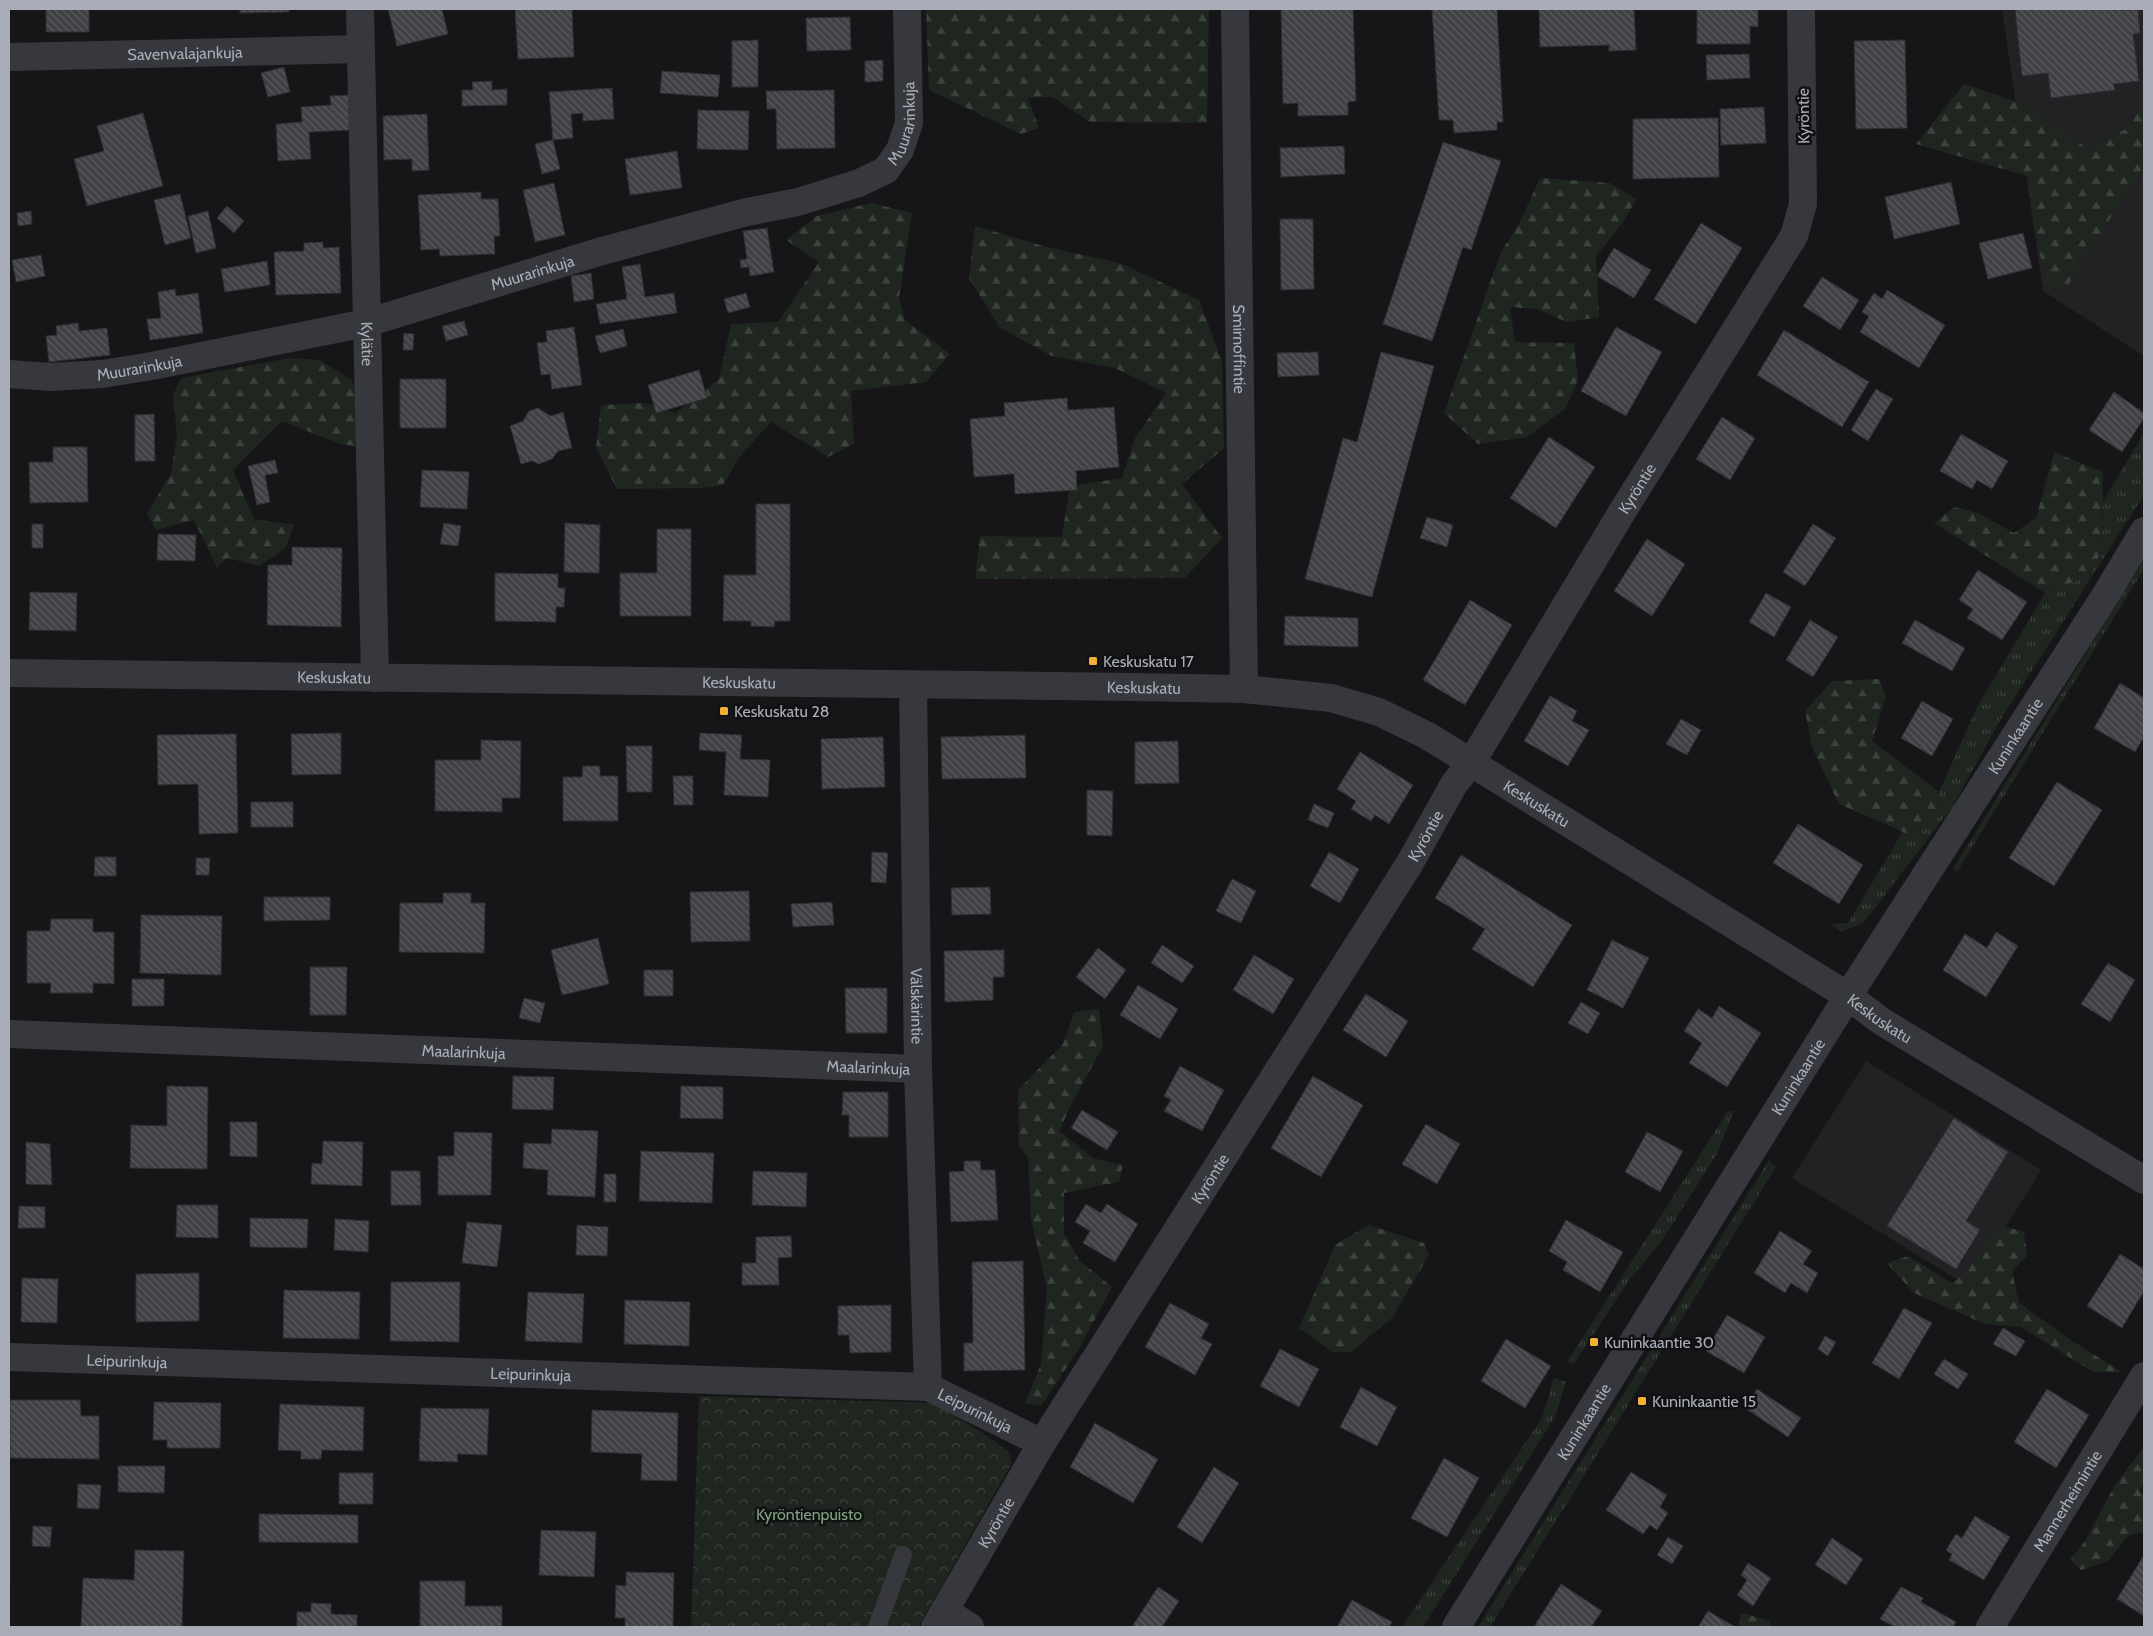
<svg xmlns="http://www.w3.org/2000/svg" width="2153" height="1636" font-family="Cabin,sans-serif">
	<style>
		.built { fill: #222225 }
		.grass { fill: url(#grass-tufts) }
		.forest { fill: url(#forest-firs) }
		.park { fill: url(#park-crowns) }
		.building { fill: url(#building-back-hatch); stroke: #303034 }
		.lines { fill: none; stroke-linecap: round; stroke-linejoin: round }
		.service { stroke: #37383d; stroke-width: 18 }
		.minor { stroke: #37383d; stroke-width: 28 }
		.tertiary { stroke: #37383d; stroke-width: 28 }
		.poi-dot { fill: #f2b134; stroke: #111113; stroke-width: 2 }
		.labels { text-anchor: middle; stroke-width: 5; stroke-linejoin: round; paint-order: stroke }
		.street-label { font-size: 16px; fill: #a8adb8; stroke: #111113 }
		.poi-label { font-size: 16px; fill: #a8adb8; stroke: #111113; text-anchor: start }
		.park-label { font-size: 16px; fill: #7fa381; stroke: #111113 }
	</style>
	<defs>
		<pattern id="grass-tufts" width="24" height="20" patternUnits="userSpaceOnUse" patternTransform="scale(1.25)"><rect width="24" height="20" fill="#1e261f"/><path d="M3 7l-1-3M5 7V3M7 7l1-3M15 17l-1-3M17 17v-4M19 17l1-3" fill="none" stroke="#3c433d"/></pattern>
		<pattern id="forest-firs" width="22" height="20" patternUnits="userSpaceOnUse" patternTransform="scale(1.25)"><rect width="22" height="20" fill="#1e261f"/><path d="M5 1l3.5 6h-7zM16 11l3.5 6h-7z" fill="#3c433d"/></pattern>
		<pattern id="park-crowns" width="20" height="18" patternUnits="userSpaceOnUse" patternTransform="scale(1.25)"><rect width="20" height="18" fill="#1e261f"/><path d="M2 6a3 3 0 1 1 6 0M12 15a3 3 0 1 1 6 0" fill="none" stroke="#3c433d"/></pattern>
		<pattern id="building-back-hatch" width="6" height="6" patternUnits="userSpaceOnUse" patternTransform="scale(1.25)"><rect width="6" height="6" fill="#404145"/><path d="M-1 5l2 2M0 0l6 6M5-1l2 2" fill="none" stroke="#595a5e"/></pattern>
	</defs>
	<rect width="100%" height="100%" fill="#161618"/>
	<path class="built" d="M2002,9H2144V356L2043,291Z
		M1866,1061L2041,1170L1969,1287L1792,1178Z"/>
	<path class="grass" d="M2144,433V495L2001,719L1951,809L1864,922L1842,932L1830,924L1848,923L1903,831L1911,834L1936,810L1939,792L1976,709L2045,593L2089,576L2102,550L2103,501Z
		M2144,559V569L1957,872L1953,869Z
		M1728,1111H1734L1717,1154L1661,1242L1629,1280L1574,1364L1567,1362Z
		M1769,1160L1776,1167L1490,1627H1478Z
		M1554,1378L1566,1382L1555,1417L1423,1627H1402L1542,1418Z"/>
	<path class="forest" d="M926,9H1209L1207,123L1090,122L1052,97L1028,98L1039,128L1021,134L929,90Z
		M1964,84L2025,105L2088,149L2126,129L2144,103V165L2063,293L2045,283L2027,176L1916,144Z
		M1540,178L1610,183L1636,199L1624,221L1596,256L1599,317L1567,322L1537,309L1510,307L1515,342L1574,343L1578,380L1566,408L1527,437L1478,444L1444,413L1501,252L1520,222Z
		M871,203L912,213L899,298L905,320L950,354L926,382L851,391L854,444L828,457L771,422L737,460L723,485L702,488L617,489L596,448L601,405L645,403L675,413L719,379L731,324L778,322L819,262L786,240L817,216Z
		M975,226L1047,247L1120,263L1199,300L1222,361L1224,448L1182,484L1222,538L1185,578L975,579L980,536L1062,537L1070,486L1122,478L1135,438L1166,393L1115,368L1052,356L1000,328L969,278Z
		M290,358L320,360L352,380L362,418L356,446L340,444L282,421L233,470L254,519L294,525L286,548L260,566L227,558L217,568L194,520L156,530L147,514L171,473L177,436L173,395L181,378Z
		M2054,452L2103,472L2102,550L2089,576L2045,593L1934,523L1954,507L1978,513L2014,533L2036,518Z
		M1879,679L1886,697L1872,741L1939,792L1936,810L1910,835L1839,804L1812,747L1805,711L1832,681Z
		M1099,1009L1103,1046L1071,1105L1059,1131L1093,1158L1123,1165L1119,1182L1064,1193V1233L1079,1260L1112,1287L1080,1347L1041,1406L1025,1403L1041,1364L1047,1289L1031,1219L1028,1157L1019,1146L1018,1090L1063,1044L1074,1012Z
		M1996,1224L2024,1232L2027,1256L2012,1271L2019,1303L2072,1341L2122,1372H2093L2021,1327L1985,1324L1914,1293L1887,1263L1908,1256L1952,1283L1968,1271Z
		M1369,1225L1424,1243L1429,1255L1392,1318L1351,1352H1332L1299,1328L1335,1245Z
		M2144,1447V1483L2139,1490L2144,1496V1532L2129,1535L2108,1561L2081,1570L2070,1560L2085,1541L2115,1485Z
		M1741,1613L1771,1621L1769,1627H1738Z"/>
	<path class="park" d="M699,1396L932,1403L977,1429L1008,1451L1012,1463L918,1627H691Z"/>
	<path class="building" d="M46,9H89V32H46Z
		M240,9H289V12L240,13Z
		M388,9H442L448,34L397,46Z
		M515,9H572L574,57L518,59Z
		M1281,9H1353L1356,101L1348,102V115L1298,116V103L1283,104Z
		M1432,9H1497L1503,122H1497V130L1454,133L1453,120H1439Z
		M1539,9H1634L1636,50L1609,51V45L1540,47Z
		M1697,9H1758V27L1750,26V44H1697Z
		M2015,9L2138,10L2140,33L2133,34L2139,81L2113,84L2115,90L2051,98L2048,73L2022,76Z
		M850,17L851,50L807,51L806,18Z
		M758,40V87H732V41Z
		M1905,40L1907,128L1856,129L1854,41Z
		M1749,54L1750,78L1707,80L1706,55Z
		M883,60V81L865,82V61Z
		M284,67L290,92L268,97L261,73Z
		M662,71L720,75L718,97L660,93Z
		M492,81V90L507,89V105L462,106V90H473L472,82Z
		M612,88L614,119L583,121V113L571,114L573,138L553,140L549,92Z
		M834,90L835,148L777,149L776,109H767L766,91Z
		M350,95L352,130L309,132L311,159L278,161L276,124L302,122L301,107L331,105L330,96Z
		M1764,107L1766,143L1721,145L1720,109Z
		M698,110L749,111L748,150L697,149Z
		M143,113L163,186L87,206L74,159L104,151L97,126Z
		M427,114L429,170L412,171V159L384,160L383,116Z
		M1718,118L1719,177L1633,179V119Z
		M553,140L560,169L542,174L535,144Z
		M1443,142L1501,161L1471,250L1463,247L1432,341L1383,324Z
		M1344,146L1345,174L1281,177L1280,148Z
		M677,151L682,188L630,195L625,159Z
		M1951,182L1960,224L1894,239L1885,197Z
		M554,183L565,235L535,242L523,190Z
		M481,192V199H498L500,236H494L495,254L440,256L439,249L421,250L418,195Z
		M180,194L191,238L165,245L154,200Z
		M227,206L244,221L234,233L217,218Z
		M31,211L32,224L18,226L17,213Z
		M208,211L216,248L196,253L188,216Z
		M1280,219H1313L1314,289L1281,290Z
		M1701,223L1742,248L1696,324L1654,299Z
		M767,228L774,272L750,276L749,267L741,268L740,260L747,259L743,231Z
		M2023,233L2032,268L1988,279L1979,243Z
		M323,242V248L339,247L341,293L276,295L274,252L304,251V243Z
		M1614,248L1651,270L1634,298L1597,276Z
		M41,255L45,276L16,282L12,260Z
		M267,261L270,285L225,292L221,269Z
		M640,264L645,297L674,293L677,313L600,324L596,304L627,299L622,267Z
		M591,273L594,299L574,302L571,276Z
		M1822,277L1859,300L1840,330L1803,306Z
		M175,289L176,296L198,293L203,333L150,340L147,319L161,318L158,292Z
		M1887,290L1945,325L1919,368L1860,332L1869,316L1862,312L1874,293L1882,299Z
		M746,293L750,307L728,313L724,299Z
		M464,321L468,335L446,341L442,326Z
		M78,323L79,331L107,328L110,355L49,362L46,336L57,335L56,326Z
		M574,327L582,385L552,389L550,374L541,375L537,343L547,342L546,331Z
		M1616,327L1662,352L1626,416L1581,391Z
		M623,329L627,346L600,353L595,336Z
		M1784,330L1869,382L1842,427L1757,375Z
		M404,333L414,334L413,350H403Z
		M1318,352L1319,375L1278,377L1277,353Z
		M1381,352L1434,366L1372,597L1305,579L1343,438L1357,442Z
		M699,370L707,398L656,413L648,385Z
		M400,379H446V428H400Z
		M1876,389L1893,399L1868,441L1851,430Z
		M2114,392L2144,413V418L2122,452L2089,430Z
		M1067,398L1068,410L1114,407L1119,467L1076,471L1077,490L1015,494L1014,474L974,477L970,419L1005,416L1004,403Z
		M538,408L551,416L563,412L572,448L558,451L552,459L539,464L532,461L521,464L510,426L523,421L529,411Z
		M154,414L155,461H135V415Z
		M1722,417L1755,438L1730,480L1696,459Z
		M1961,434L2008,461L1992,489L1977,480L1972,489L1940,471Z
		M1549,437L1595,467L1556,528L1510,498Z
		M53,447H87L88,502L30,503L29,462H53Z
		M275,460L278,473L265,475L270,502L257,505L248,466Z
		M422,470L469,472L467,509L420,507Z
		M756,504H790V621H775L774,627L751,626V621H723L724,575H756Z
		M1427,517L1453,525L1447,547L1420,538Z
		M444,523L461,526L458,546L440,544Z
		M565,523L600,525L599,573L564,572Z
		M32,524H43V548H32Z
		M1813,524L1836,538L1805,586L1783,572Z
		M657,529H691V616H620V573H657Z
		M158,534L196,535L195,561L157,560Z
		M1647,539L1685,564L1652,616L1614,591Z
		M292,547L342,548L341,627L267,625L268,565H292Z
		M1978,570L2027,602L2002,640L1967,618L1973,609L1959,600Z
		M495,573L558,574V588H565L564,607H556V622L495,621Z
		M30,592L77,593L76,631L29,630Z
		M1766,593L1791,607L1774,637L1749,622Z
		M1470,600L1512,625L1465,705L1423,680Z
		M1285,616L1358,618V647L1284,645Z
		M1810,620L1838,637L1813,677L1786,660Z
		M1915,620L1965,648L1952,671L1902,643Z
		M2120,683L2144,698V737L2135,752L2094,728Z
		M1550,696L1577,711L1572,721L1589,730L1568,766L1524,741Z
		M1922,701L1953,719L1932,756L1901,738Z
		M1681,719L1701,730L1687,755L1666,744Z
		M341,733V774L292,775L291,734Z
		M700,733L742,735L740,759L770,760L768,797L724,795L726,752L699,750Z
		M236,734L238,833L199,834L198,784L158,785L157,735Z
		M1025,735L1026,778L942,779L941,737Z
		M883,737L885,787L822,789L821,739Z
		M481,740L521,741L520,798H502V812L435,811V760H481Z
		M1178,741L1179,783L1135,784V742Z
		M626,746H652V792H627Z
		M1360,752L1413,785L1389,824L1375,815L1371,821L1351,809L1356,801L1337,789Z
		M583,766H600V776H618V821H563V777H582Z
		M673,776H693V805H674Z
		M2057,782L2102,810L2054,886L2009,858Z
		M1087,790L1113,791L1112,836L1087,835Z
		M251,802H293V827H251Z
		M1314,804L1334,813L1328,828L1308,820Z
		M1798,824L1863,865L1839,904L1773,863Z
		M872,852L888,853L886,883L871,882Z
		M1329,852L1359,869L1340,903L1310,886Z
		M1461,855L1572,925L1533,987L1472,949L1485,929L1435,898Z
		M95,857H116V876H94Z
		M196,858H210L209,875H196Z
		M1232,879L1256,891L1241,923L1216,911Z
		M990,887L991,914L952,915L951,888Z
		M749,891L750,941L691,942L690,892Z
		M443,893H471V903H485L484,953L399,952L400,903H443Z
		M264,897H330V920L264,921Z
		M832,902L834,925L793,927L791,904Z
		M141,915L222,916L221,975L140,973Z
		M51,919H93V932H114V984L93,983V993H50L51,983H27V931H50Z
		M1996,932L2018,946L1986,997L1943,970L1965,934L1987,948Z
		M598,938L609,984L562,995L551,950Z
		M1612,940L1649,958L1623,1008L1587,990Z
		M1162,945L1194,966L1182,983L1151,963Z
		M1098,948L1126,970L1105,999L1076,977Z
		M1004,950V977H993V1000L945,1002L944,951Z
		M1254,955L1294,979L1273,1014L1233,990Z
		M2108,963L2135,980L2110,1022L2081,1004Z
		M310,967H347L346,1015H310Z
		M644,970H673V996H644Z
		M132,979H164V1006H132Z
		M1138,985L1178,1009L1160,1039L1120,1015Z
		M845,988H887V1033H846Z
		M1366,994L1408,1021L1386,1057L1343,1030Z
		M524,998L545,1003L540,1023L519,1018Z
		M1581,1002L1600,1013L1588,1034L1568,1023Z
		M1719,1006L1761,1033L1727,1087L1689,1063L1702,1043L1684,1031L1698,1009L1712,1018Z
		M1180,1066L1224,1090L1202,1131L1164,1111L1171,1100L1164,1096Z
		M513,1076L554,1077L553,1110L512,1109Z
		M1313,1076L1363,1105L1321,1177L1271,1148Z
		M167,1086L208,1087L207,1169L130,1168L131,1125L167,1126Z
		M681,1086L723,1087V1119L680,1118Z
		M843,1092H888V1137H849V1115H842Z
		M1082,1110L1118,1132L1107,1150L1071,1128Z
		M1954,1118L2008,1152L1966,1221L1980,1230L1956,1269L1887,1226Z
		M230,1122H257V1157L230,1156Z
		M1426,1124L1460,1144L1437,1184L1402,1164Z
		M552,1129L598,1131L595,1197L547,1195L548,1170L523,1168L524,1143L551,1144Z
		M454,1132L492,1133L491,1195H438V1156H454Z
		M1647,1132L1683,1151L1660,1192L1625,1172Z
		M323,1141L363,1142L362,1186L311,1184L312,1163L322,1164Z
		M26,1142L50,1144L52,1185L26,1184Z
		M641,1151L714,1153L712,1203L639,1201Z
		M964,1161H980L981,1170H995L998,1220L951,1222L949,1172L964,1171Z
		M391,1171H420L421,1205H391Z
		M753,1171L807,1173L806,1207L752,1205Z
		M604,1174H616V1202H604Z
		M1086,1204L1101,1213L1107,1204L1138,1224L1115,1262L1083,1243L1090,1231L1075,1222Z
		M177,1205H218V1238L176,1237Z
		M19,1206L45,1207V1228H18Z
		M250,1218L308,1219L307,1248L250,1247Z
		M335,1219L369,1221L368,1252L334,1250Z
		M1566,1220L1623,1252L1600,1292L1563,1270L1567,1262L1549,1251Z
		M467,1222L502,1225L497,1267L462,1263Z
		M577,1225L608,1227L607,1256L576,1255Z
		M1780,1231L1812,1251L1803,1264L1818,1273L1807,1293L1791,1283L1785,1293L1754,1273Z
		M791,1236L792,1257L778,1258L779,1285H742V1263H756V1237Z
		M2120,1254L2144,1269V1291L2122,1328L2087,1306Z
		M1023,1261L1025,1370L964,1371V1343H973L972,1262Z
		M199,1273V1321L136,1322V1274Z
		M22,1278L58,1279L57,1323L21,1322Z
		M391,1282H460L459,1342L390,1341Z
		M284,1290L360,1292L359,1339L283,1338Z
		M528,1292L584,1294L582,1343L525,1341Z
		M625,1300L690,1302L689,1346L624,1344Z
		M1170,1303L1209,1324L1201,1338L1212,1344L1195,1375L1145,1347Z
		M891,1305V1352L850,1353L849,1335H838V1306Z
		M1904,1308L1932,1323L1899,1379L1872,1363Z
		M1727,1315L1765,1337L1744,1373L1706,1351Z
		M2003,1328L2025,1341L2016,1356L1993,1344Z
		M1825,1336L1836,1342L1828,1356L1818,1349Z
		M1506,1339L1551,1366L1525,1408L1481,1381Z
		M1280,1349L1319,1369L1299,1407L1260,1386Z
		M1944,1359L1968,1374L1958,1389L1934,1374Z
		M1361,1387L1397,1407L1377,1446L1340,1427Z
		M1757,1389L1801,1418L1788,1437L1745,1408Z
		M2047,1389L2089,1415L2056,1468L2014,1442Z
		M10,1400H80L81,1416H99V1459L10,1458Z
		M154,1402L221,1403L220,1448H167V1440H153Z
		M280,1404L364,1407L363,1451L322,1450L321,1459H301V1451L278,1450Z
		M421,1408L489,1409L487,1455L457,1454L458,1462L419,1461Z
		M592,1410L678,1413L677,1481L641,1480L642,1454L591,1452Z
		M1095,1423L1158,1459L1133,1503L1070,1467Z
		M1444,1458L1479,1478L1447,1537L1411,1518Z
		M118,1466H165L164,1493L118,1492Z
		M1214,1467L1239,1483L1202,1543L1177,1527Z
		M1631,1472L1667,1495L1660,1507L1668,1513L1657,1530L1650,1525L1643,1534L1606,1510Z
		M339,1473H373V1504H339Z
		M78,1484L101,1485L99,1509L77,1508Z
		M259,1514L358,1515V1543L259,1542Z
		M1975,1516L2010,1537L1984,1580L1949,1560L1952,1554L1946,1550L1956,1534L1962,1538Z
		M9,1518H10V1579H9Z
		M33,1526L52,1527L50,1547L32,1546Z
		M541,1530L596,1532L594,1577L539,1575Z
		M1668,1537L1683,1546L1672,1564L1657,1555Z
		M1832,1538L1863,1559L1846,1585L1815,1565Z
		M135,1550L184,1551L182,1627H81L83,1578L134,1580Z
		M2144,1555V1616L2117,1599Z
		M1748,1563L1771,1578L1753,1606L1737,1595L1747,1580L1741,1575Z
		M626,1572L674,1573L673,1627H625V1618H615L616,1585L626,1586Z
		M420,1581H465V1606H502V1627H420Z
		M1561,1584L1602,1611L1591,1627H1539L1535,1625Z
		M1158,1587L1179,1601L1162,1627H1136L1133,1625Z
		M1901,1587L1923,1598L1921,1602L1956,1622L1953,1627H1895L1880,1619Z
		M1352,1600L1392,1622L1389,1627H1337Z
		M311,1603L331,1604V1614L357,1615V1627H297V1612H311Z
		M1708,1611L1735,1627H1698Z"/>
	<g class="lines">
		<path class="service" d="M877,1627L903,1555"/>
		<g class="minor">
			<path id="s1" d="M360,9L375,678"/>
			<path id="s2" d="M1235,9L1244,689"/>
			<path id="s3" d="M9,57L361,49"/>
			<path id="s4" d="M9,374L51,377L102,374L152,366L366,323L602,251L747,212L798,202L859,183L886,170L900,150L909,123L907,9"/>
			<path id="s5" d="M913,685L918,1069L928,1387"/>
			<path id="s6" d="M9,1034L918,1069"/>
			<path id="s7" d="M9,1357L928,1387L1042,1443"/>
			<path d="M945,1611L970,1627"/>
			<path id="s8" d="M935,1627L1042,1443L1410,863L1454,784L1471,763L1622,512L1794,236L1803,204L1801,9"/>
			<path id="s9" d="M1990,1627L2144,1376"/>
		</g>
		<g class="tertiary">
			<path id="s10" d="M9,673L1130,687L1244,689L1331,698L1379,712L1428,736L1848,996L1881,1021L2144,1180"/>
			<path id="s11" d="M1456,1627L1848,996L2105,596L2144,531"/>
		</g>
	</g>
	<g class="poi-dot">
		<rect x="1088" y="656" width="10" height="10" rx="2.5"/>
		<rect x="719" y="706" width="10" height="10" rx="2.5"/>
		<rect x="1589" y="1337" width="10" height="10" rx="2.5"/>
		<rect x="1637" y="1396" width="10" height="10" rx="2.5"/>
	</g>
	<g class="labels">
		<g class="street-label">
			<text dy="6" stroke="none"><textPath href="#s3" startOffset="176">Savenvalajankuja</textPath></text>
			<text transform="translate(1803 116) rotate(-91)" y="6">Kyröntie</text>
			<text dy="6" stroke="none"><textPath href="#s4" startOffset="956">Muurarinkuja</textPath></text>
			<text dy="6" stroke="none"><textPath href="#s4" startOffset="536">Muurarinkuja</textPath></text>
			<text dy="6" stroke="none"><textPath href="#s1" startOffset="335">Kylätie</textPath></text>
			<text dy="6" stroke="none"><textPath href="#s2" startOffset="340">Smirnoffintie</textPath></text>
			<text dy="6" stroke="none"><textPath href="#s4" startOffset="131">Muurarinkuja</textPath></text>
			<text dy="6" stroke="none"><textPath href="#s8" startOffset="1338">Kyröntie</textPath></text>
			<text dy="6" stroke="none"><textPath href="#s10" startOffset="325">Keskuskatu</textPath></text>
			<text dy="6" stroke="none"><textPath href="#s10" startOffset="730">Keskuskatu</textPath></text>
			<text dy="6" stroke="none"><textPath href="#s10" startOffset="1135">Keskuskatu</textPath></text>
			<text dy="6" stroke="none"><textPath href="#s11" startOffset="1052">Kuninkaantie</textPath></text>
			<text dy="6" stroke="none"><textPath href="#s10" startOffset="1555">Keskuskatu</textPath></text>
			<text dy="6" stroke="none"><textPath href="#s8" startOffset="931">Kyröntie</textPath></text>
			<text dy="6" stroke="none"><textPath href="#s5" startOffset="321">Välskärintie</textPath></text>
			<text dy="6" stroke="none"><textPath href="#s10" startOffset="1960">Keskuskatu</textPath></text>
			<text dy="6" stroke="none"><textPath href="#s6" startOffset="455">Maalarinkuja</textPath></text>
			<text dy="6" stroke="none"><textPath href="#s6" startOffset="860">Maalarinkuja</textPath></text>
			<text dy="6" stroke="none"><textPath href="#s11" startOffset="648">Kuninkaantie</textPath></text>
			<text dy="6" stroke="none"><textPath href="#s8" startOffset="526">Kyröntie</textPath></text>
			<text dy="6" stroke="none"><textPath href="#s7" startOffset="118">Leipurinkuja</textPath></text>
			<text dy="6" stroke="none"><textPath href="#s7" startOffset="522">Leipurinkuja</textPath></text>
			<text dy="6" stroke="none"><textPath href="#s7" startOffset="972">Leipurinkuja</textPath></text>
			<text dy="6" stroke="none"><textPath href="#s11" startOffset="242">Kuninkaantie</textPath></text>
			<text dy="6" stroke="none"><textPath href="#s9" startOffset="148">Mannerheimintie</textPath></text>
			<text dy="6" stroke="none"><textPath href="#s8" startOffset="121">Kyröntie</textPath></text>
		</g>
		<g class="poi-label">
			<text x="1103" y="667">Keskuskatu 17</text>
			<text x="734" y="717">Keskuskatu 28</text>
			<text x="1604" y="1348">Kuninkaantie 30</text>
			<text x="1652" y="1407">Kuninkaantie 15</text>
		</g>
		<g class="park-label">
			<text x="809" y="1520">Kyröntienpuisto</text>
		</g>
	</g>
	<rect width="2153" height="1636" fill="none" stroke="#a8adb8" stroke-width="20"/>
</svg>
